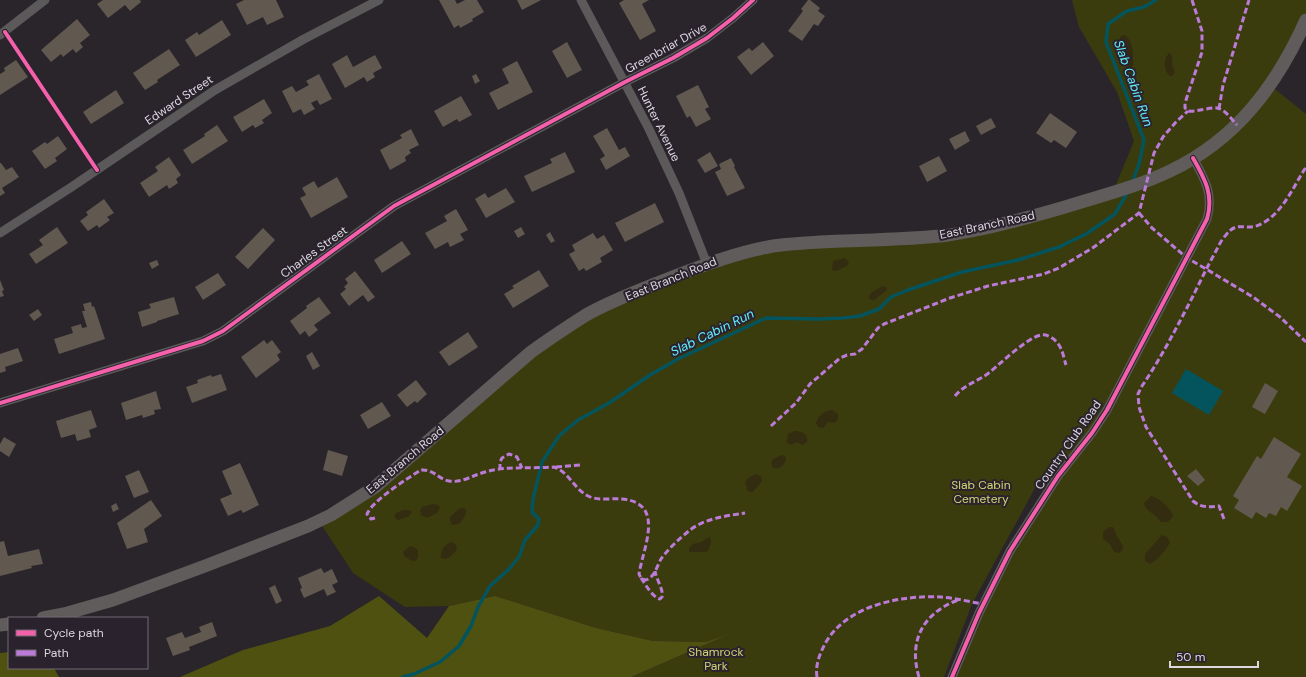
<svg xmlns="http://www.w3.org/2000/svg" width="1306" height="677" font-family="'DM Sans',sans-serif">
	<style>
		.green { fill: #3b3c0e }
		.forest { fill: #4f5111 }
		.sand { fill: #332c10 }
		.water { fill: #04545d }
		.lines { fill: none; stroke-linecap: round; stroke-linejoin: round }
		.stream { stroke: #04545d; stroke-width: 3.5 }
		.building { fill: #61584f }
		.minor { stroke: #5b5959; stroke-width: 9 }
		.secondary { stroke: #5f5c5b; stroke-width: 13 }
		.quiet { stroke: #bd7bd9; stroke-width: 3; stroke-dasharray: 6 3; stroke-linecap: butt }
		.cycleway-casing { stroke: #2a232d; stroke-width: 6 }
		.cycleway { stroke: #f560ab; stroke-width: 4 }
		.labels { text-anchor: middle; stroke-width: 4; stroke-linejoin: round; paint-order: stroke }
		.street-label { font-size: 12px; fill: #dcd8df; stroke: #2a232d }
		.park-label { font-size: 12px; fill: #cfd574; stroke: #2a232d }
		.water-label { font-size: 13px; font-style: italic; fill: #61edfe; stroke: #2a232d }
	</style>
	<rect width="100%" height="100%" fill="#29252b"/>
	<path class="green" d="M1072,0H1306V20L1271,86L1306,114V677H956L979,613L1052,484L1041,477L972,604L944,677H631L724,636L706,642L653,641L596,628L495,596L449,606L405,607L353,573L319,521L331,515L531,352L588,315L743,253L943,236L1113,192L1134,141L1117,92L1079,27Z"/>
	<path class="forest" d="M379,596L427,638L449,606L495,596L596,628L653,641L706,642L729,634L631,677H180L243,650L330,626Z
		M9,652V668H54L59,677H0V653Z"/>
	<path class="sand" d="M1123,35H1125C1134,42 1133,55 1133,65L1131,68C1123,66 1123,59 1121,53C1120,49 1117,47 1117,43C1118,40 1120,37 1123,35Z
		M1169,53L1171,54C1174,61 1170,63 1175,72L1172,76H1170C1163,71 1163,59 1169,53Z
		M845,258L849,262L847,266L836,271L832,270L833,261Z
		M883,286L887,288L886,291L874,300L869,299V296L872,292Z
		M832,410L838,414C838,422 836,424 828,422L823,428L818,427L816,423C818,415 825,411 832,410Z
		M795,431C802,431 808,434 807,442L802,445L797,442L791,445L787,443V440L788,434Z
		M782,455L785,456L786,459C785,465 779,470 773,468L771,463L773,459Z
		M756,474L761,476L762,481L753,492H750L747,490V487L745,483L748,478Z
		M1151,496C1159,498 1171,508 1173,516L1168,522H1161C1156,514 1146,512 1144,503Z
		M433,504L438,505L440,508L437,513L427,518L421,515L420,511L422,507Z
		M463,508L466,509C467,515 463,520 459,524L452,525L450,521V517L459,509Z
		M403,510H411L412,513L408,517L398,520L394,517L396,513Z
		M1109,527H1113L1117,536L1123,546L1122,551L1119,553L1114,552L1110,544L1103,539V532Z
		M1162,535C1166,536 1168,537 1170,542C1168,548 1156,562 1150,564L1145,561V554Z
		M709,537L711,539V542L708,551L704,552H689V548L693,544L701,542Z
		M452,542L456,545L457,550C452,555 448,561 441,558C440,551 445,543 452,542Z
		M410,546L414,547L418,550V558L415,561H412L404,556L403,552Z"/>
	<path class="water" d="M1186,369L1223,391L1209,415L1172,393Z"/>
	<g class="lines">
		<path class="stream" d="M1132,183L1139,164L1144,140L1106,42L1108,24L1127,11L1144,7L1156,0
			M403,677L414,674L440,662L459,646L471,626L478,607L490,586L509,569L519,557L525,540L538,525L539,519L532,512L533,499L542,462L559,436L578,420L609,403L650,375L678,359L766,318L819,319L843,318L860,316L879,309L891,297L908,290L962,272L1018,260L1059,247L1086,234L1115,214L1129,190"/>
	</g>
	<path class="building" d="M103,0H140L141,2L130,11L125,5L108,18L97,4Z
		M244,0H276L284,17L267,25L263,17L247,25L236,4Z
		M439,0H455L457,4L465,0H477L484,12L472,19L473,21L460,28L459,25L454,28Z
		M517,0H541L522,10Z
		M624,0H649L642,4L656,31L640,40L619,3Z
		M808,0H810L820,8L818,11L825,16L818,26L814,24L802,41L788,31L803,11L801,9Z
		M77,19L90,35L80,43L83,47L76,53L73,49L63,57L61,54L51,62L41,50Z
		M222,20L231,35L196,57L185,40L197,32L199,35Z
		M567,42L582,70L567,78L552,51Z
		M763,42L774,56L751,75L737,57L749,48L752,51Z
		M169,49L180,65L157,80L158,82L145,90L133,73Z
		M347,55L353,67L375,55L382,68L373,73L375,77L367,82L364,77L345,88L332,64Z
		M16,60L28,77L0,95V74L5,71L4,68Z
		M517,61L533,92L498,110L489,93L509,83L502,69Z
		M319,74L332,99L320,105L317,100L311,103L315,109L304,115L301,109L293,113L282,91L292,86L296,92L309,85L306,81Z
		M476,74L480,81L475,84L472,76Z
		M698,85L709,107L705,109L711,119L696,127L690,116L687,118L676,96Z
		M116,90L124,103L91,124L83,112Z
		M461,96L472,115L459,122L457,119L443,127L434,111Z
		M264,99L272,113L262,120L264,123L255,128L253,125L242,132L233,117Z
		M1050,113L1077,132L1066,148L1054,140L1051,143L1036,133Z
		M991,118L996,127L981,135L976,126Z
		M217,125L228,141L192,164L183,150L205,136L204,134Z
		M607,128L619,150L625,147L630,156L606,170L600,159L605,156L593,136Z
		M411,129L419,145L409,150L411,153L405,157L406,161L390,170L380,150L402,138L400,135Z
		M965,131L970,141L955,150L949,139Z
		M58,136L67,149L55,158L57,161L45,169L32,151L45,142L47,144Z
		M565,152L575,172L532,192L524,176L552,163L550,159Z
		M710,152L718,166L705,173L697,160Z
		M939,156L947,171L927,182L919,166Z
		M169,157L181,175L176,179L178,183L169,189L167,185L149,197L140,183L158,171L155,167Z
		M731,158L735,166L734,167L745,188L727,196L715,172L721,169L719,164Z
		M0,163H1L6,170L12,167L19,177L2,188L5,193L0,196Z
		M337,177L348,197L311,218L300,198L306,195L302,188L314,181L318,188Z
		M506,188L515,202L486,218L475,199L485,193L488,198Z
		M104,199L114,213L107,217L110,220L99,228L97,225L88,231L80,221L88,215L86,212Z
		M655,203L664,222L625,242L615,223Z
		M456,209L468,230L460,234L464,240L450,247L448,242L435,249L425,233L447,221L444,216Z
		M57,227L68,243L36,264L29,254L43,245L39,240Z
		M521,227L525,234L518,238L514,231Z
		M263,228L275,240L248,269L235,257Z
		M550,232L555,241L551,243L546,235Z
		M593,233L597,239L604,235L613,250L600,258L602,262L586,271L584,268L579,271L569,254L575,251L572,245Z
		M402,241L411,254L382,273L374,260Z
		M157,260L159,265L152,269L149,263Z
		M539,270L549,286L513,308L504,294L514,288L512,286Z
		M355,271L375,297L368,302L363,295L349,306L340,294L346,289L344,287L348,283L345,279Z
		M218,273L226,285L203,300L195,287Z
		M0,280L4,290L2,291L4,296L0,297Z
		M174,297L179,314L157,321V322L142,327L138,312L151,308L149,304Z
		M319,297L331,313L314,325L318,330L309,337L305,331L300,335L290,321L307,308L306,306Z
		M91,302L92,307L94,306L105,339L59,354L54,339L73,333L71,327L81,324L82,328L87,327L82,311H85L83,304Z
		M38,309L42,315L34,321L29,315Z
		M468,332L478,347L449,366L439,352Z
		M264,340L267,344L272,340L281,352L277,355L280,360L256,378L241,357Z
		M18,348L23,361L5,367L6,371L0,373V354Z
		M312,352L320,366L313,370L306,356Z
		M221,374L227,390L192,403L186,387L198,383L197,380L211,375L212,377Z
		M416,380L427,394L417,403L415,401L407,407L397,395Z
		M1265,383L1278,391L1265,414L1252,407Z
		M156,391L161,409L154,410L155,414L143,418L142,415L126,420L121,403Z
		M382,402L391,416L368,429L360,415Z
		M91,410L97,427L89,430L91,437L77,441L75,434L61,438L56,421Z
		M4,437L16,444L9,457L0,451V444Z
		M1274,437L1301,454L1287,477L1302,486L1287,511L1281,507L1276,516L1269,513L1266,518L1256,512L1252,519L1234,508L1239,500L1233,496L1257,456L1261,459Z
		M328,450L348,456L342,476L323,470Z
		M240,463L259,505L243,513L241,510L228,516L220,499L232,494L222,471Z
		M1196,469L1205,480L1198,486L1187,476Z
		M139,470L149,492L134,498L125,476Z
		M151,500L162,516L144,529L148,542L127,549L117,523Z
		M116,503L119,509L113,512L111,506Z
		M4,541L8,556L39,549L43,564L31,566L32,568L0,576V542Z
		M321,568L324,573L332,569L338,582L332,585L336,592L327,596L324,589L304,598L300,589L302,588L298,578Z
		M275,585L282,601L276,604L269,588Z
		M212,622L217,636L189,647L190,650L173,656L166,638L182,632L185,638L201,632L199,627Z"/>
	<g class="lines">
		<path class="minor" d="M581,0L649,129L679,193L707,264
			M0,35L45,0
			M0,233L70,188L215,90L304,39L379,0
			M0,403L203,341L223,331L394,206L625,82L673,58L707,38L733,18L753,0
			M952,677L979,613L1010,551L1058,476L1092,433L1107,410L1207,219C1214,195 1205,179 1193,158"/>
		<path class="secondary" d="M43,618L64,614L113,600L205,566L308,526L331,515L375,487L531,352C549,339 567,327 586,315C614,299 646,288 675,276C707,264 739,252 773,246C796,243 820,242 843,241C876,240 908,239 940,236C951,235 961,233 971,231C1003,225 1034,216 1065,207C1100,196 1137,187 1170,171C1236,140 1277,85 1306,20
			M0,625L9,624"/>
		<path class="quiet" d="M1192,0L1202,31V52L1185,103V108L1188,111C1198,112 1210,107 1217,108C1225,109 1232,120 1237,125
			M1219,109L1223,85L1249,0
			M1139,213L1152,228L1187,258L1206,269L1253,297L1280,317L1306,342
			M955,396C966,383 978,382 990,372C1001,363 1028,337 1041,335C1048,334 1055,339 1059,345C1063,351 1064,359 1066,365
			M771,426L796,403L810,384L840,358L847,355L855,354L862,349L878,328L884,324L950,298L988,286L1044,274L1059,268L1094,247L1139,213L1154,153L1163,137L1176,122L1188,111
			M556,467L580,465
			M500,470V462L502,458L509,454L517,457L522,468
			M375,518L371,519L367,514C373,500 408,478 421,470C434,469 438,479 449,481C460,483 470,477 479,474C503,465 529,469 554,467C569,472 574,489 588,496C598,501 611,498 622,499C666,503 643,548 639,574L641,578L645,580C654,579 657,566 661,559C668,549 680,538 690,530C706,518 726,516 745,513
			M1224,519L1219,506C1209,507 1201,508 1193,501L1146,427L1139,407L1138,394L1142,386C1161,358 1177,327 1193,296C1200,282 1207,267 1215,253C1218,247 1221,240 1226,235C1237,220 1246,231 1259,225C1282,215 1293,187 1306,167
			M641,578C646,585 652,597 660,599L662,597C664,590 656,579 655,571
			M817,677C815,665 820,653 826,642C848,605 901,595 941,597C955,598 970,602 983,604
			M919,677C908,641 923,613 958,600"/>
		<g class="cycleway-casing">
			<path id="cycleway" d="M5,32L97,170
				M0,403L203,341L223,331L394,206L625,82L673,58L707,38L733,18L753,0
				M952,677L979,613L1010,551L1058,476L1092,433L1107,410L1207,219C1214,195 1205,179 1193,158"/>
		</g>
		<use href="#cycleway" class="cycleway"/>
	</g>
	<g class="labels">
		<g class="street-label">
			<text transform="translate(666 48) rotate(-29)" y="4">Greenbriar Drive</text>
			<text transform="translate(179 100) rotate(-34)" y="4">Edward Street</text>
			<text transform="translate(659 124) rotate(64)" y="4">Hunter Avenue</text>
			<text transform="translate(987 225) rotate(-12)" y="4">East Branch Road</text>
			<text transform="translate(314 252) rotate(-36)" y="4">Charles Street</text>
			<text transform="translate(671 279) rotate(-22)" y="4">East Branch Road</text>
			<text transform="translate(1068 445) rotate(-55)" y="4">Country Club Road</text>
			<text transform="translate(405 460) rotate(-40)" y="4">East Branch Road</text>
		</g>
		<g class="park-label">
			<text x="981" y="489">Slab Cabin<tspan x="981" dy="14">Cemetery</tspan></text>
			<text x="716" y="656">Shamrock<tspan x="716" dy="14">Park</tspan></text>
		</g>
		<g class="water-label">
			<text transform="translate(1134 83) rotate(70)" y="5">Slab Cabin Run</text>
			<text transform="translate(712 332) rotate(-26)" y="5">Slab Cabin Run</text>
		</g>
	</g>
	<rect x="8" y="617" width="140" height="52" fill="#2a232d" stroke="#716b74"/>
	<rect x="16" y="630" width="20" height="6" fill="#f560ab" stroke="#716b74"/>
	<text x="44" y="637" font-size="12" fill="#dcd8df">Cycle path</text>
	<rect x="16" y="650" width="20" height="6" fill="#bd7bd9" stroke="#716b74"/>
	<text x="44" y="657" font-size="12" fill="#dcd8df">Path</text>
	<path d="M1170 661v6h88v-6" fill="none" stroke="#dcd8df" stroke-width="2"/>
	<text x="1176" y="661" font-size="12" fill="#dcd8df" stroke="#2a232d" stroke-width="3" paint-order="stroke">50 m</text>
</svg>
